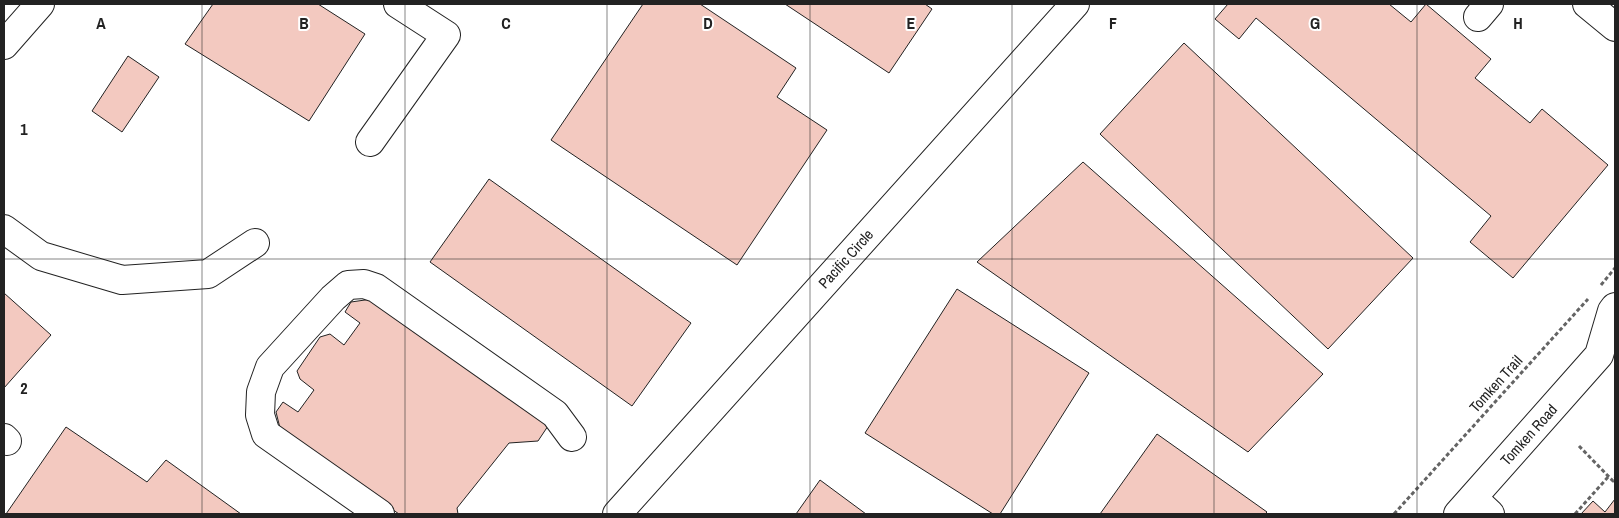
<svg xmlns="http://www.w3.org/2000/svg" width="1619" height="518" font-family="'Archivo Narrow',sans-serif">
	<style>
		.building { fill: #f3c9c0; stroke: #222 }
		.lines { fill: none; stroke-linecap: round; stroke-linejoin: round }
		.minor-casing { stroke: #222; stroke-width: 30 }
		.major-casing { stroke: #222; stroke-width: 30 }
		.path { stroke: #646464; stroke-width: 3; stroke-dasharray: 4 2.5; stroke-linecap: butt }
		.minor { stroke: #fff; stroke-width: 28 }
		.major { stroke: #fff; stroke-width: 28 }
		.grid { fill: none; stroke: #222; stroke-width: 1; stroke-opacity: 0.55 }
		.labels { text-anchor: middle; stroke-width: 4; stroke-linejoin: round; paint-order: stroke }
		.street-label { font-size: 15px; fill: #222; stroke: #fff }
		.grid-label { font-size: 16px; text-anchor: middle; font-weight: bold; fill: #222; stroke: #fff; stroke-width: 4; stroke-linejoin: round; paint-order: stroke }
	</style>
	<rect width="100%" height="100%" fill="#fff"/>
	<path class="building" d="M213,4H318L365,34L309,121L185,44Z
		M643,4H700L796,68L777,97L827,130L737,265L551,140Z
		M785,4H925L932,9L889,73Z
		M1228,4H1389L1411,22L1426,4L1491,59L1475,78L1530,123L1542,109L1608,165L1513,278L1470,242L1491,216L1256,18L1239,39L1215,19Z
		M1184,43L1413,258L1328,349L1100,134Z
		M128,56L159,77L122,132L92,111Z
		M1083,162L1323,374L1248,452L977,262Z
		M489,179L691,323L632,406L430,262Z
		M957,289L1089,373L1000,514H993L865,433Z
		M4,293L51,335L4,388Z
		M372,299L550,423L538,441L509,443L457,508L458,514H399L281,432L276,412L283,402L298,412L314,390L300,379L297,371L320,337L330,334L344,345L360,323L345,312L351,302Z
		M66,427L147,482L166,460L241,514H6Z
		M1157,434L1267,512L1265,514H1100Z
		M820,480L866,514H796Z
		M1615,499V514H1581L1593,501L1605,512Z"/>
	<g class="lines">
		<g class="minor-casing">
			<path id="minor" d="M1587,4L1615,27
				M1478,17L1489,4
				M4,45L40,4
				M370,142L446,35L398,4
				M4,229L41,256L122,280L208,274L255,243
				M4,438L7,441
				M1473,498L1490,514
				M380,514L266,434L260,415L261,392L270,367L333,298L348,285L364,284L376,288L555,414L572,437
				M617,514L1075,4"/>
		</g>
		<g class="major-casing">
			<path id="major" d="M1458,514L1599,355L1612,311L1615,307"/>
		</g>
		<path class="path" d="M1601,285L1615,268
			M1579,446L1613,481L1615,478
			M1394,514L1588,299
			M1575,514L1609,476"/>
		<use href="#minor" class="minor"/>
		<use href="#major" class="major"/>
	</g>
	<path class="grid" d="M202,4V514M405,4V514M607,4V514M810,4V514M1012,4V514M1214,4V514M1417,4V514M4,259H1615"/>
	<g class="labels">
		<g class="street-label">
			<text transform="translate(846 259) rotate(-48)" y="5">Pacific Circle</text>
			<text transform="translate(1496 384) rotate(-48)" y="5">Tomken Trail</text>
			<text transform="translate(1529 435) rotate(-48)" y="5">Tomken Road</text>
		</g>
	</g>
	<g class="grid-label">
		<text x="101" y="29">A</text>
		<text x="304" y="29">B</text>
		<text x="506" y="29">C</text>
		<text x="708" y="29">D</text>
		<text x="911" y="29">E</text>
		<text x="1113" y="29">F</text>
		<text x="1315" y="29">G</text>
		<text x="1518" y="29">H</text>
		<text x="24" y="135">1</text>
		<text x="24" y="394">2</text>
	</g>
	<rect width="1619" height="518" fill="none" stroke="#222222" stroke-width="10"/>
</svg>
